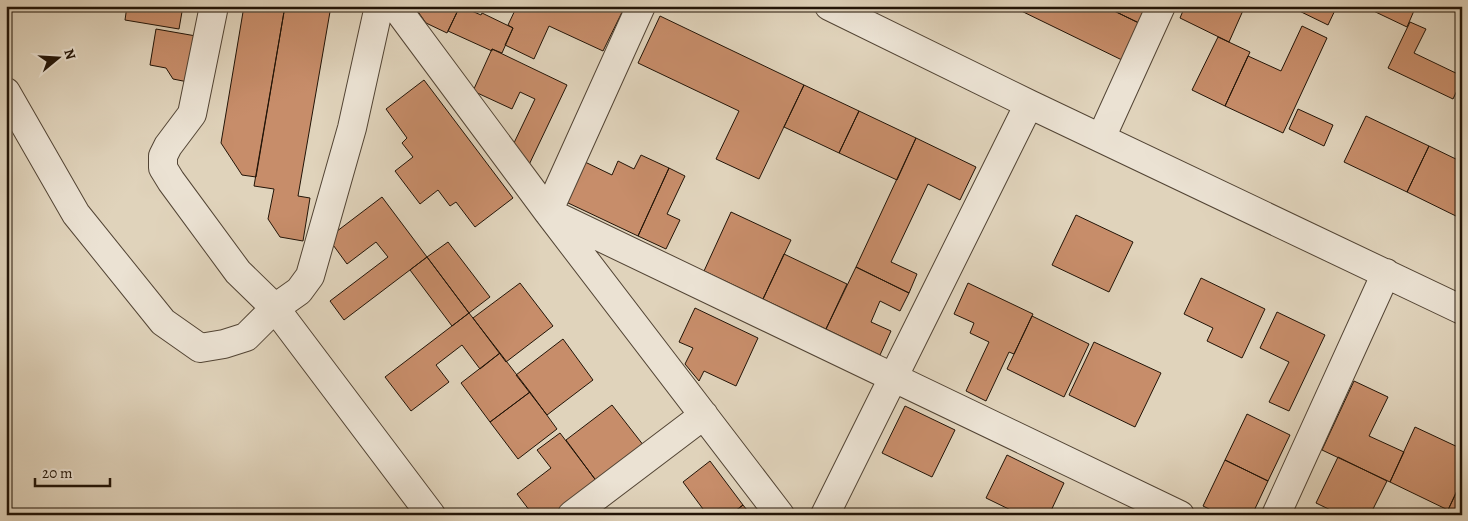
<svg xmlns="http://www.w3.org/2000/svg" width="1468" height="521" font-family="Alegreya,serif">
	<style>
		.building { fill: #c78d6a; stroke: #221407 }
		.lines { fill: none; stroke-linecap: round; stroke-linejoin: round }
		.minor-casing { stroke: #524434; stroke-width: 30 }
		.minor { stroke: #ebe2d3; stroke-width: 28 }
	</style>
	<rect width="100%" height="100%" fill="#e0d3bb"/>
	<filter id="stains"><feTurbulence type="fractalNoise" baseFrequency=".004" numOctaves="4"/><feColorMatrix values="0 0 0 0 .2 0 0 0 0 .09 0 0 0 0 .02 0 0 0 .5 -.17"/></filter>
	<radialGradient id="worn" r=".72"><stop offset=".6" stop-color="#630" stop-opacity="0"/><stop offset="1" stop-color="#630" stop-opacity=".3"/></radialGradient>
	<path class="building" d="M127,6H183L179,29L125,20Z
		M244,6H285L256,177L242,175L221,143Z
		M285,6H331L298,196L310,198L303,241L280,237L268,219L274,189L254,186Z
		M414,6H460L447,33L426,23Z
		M460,6L481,15L482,13L513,28L502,53L492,49V51L448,31Z
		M517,6H523L534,11L536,6H625L603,51L549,26L534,59L505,45L513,28L508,25Z
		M1011,6H1104L1141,24L1124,61Z
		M1112,6H1150L1141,24L1110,9Z
		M1185,6H1245L1229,42L1180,18Z
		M1289,6H1337L1328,25Z
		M1363,6H1416L1407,27Z
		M660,16L804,85L759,179L716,159L739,111L638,63Z
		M1410,22L1426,29L1414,53L1462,76V80L1453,99L1388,68Z
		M1302,26L1327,38L1283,133L1225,106L1248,56L1281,71Z
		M156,29L196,36L188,82L173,79L166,68L150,65Z
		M1218,37L1250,52L1225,106L1192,90Z
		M492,49L567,85L527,169L513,145L535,99L520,92L512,109L473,91Z
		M424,80L513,198L475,227L456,202L450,206L438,190L420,204L395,171L413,157L402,143L407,138L386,109Z
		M804,85L859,111L839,153L784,127Z
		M1298,109L1333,125L1324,146L1289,129Z
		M859,111L916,138L897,180L839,153Z
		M1366,116L1429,146L1407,192L1344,162Z
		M916,138L976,167L960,200L928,184L891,262L917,274L909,293L856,267Z
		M1429,146L1462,162V219L1407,192Z
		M641,155L669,168L638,236L566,202L585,162L612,175L618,161L634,169Z
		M669,168L685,176L667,214L680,220L666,249L638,236Z
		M382,197L427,257L344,320L330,301L388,257L376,242L347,264L328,238Z
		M731,212L791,240L763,299L704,271Z
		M1076,215L1133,242L1109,292L1052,265Z
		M448,242L490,297L469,313L427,257Z
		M784,254L847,284L826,329L763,299Z
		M427,257L469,313L452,326L410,270Z
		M856,267L909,293L900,311L880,301L871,322L891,331L880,355L826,329Z
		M1201,278L1265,309L1242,358L1207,341L1213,328L1184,314Z
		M520,283L553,326L506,362L473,318Z
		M968,283L1033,314L1014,354L1009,352L986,401L966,391L989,342L970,333L974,323L954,314Z
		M695,308L758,338L736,386L704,371L699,381L685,364L693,348L679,342Z
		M1277,312L1325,335L1289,411L1269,402L1289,362L1260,348Z
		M469,313L500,353L480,369L462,345L436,365L449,382L411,411L385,377Z
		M1032,316L1089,344L1064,397L1007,369Z
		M563,339L593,380L547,415L516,375Z
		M1094,342L1161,373L1135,427L1069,395Z
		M500,353L530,392L490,422L461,383Z
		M1354,381L1388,397L1369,436L1404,452L1390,482L1322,450Z
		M530,392L557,429L518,459L490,422Z
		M612,405L644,446L597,482L566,440Z
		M905,406L955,430L932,477L882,453Z
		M1247,414L1290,435L1268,481L1225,460Z
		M1415,427L1462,449V481L1448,510L1390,482Z
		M560,433L601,487L565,515H533L517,494L551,468L537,450Z
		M1007,455L1064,483L1049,515H1021L986,498Z
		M1338,457L1387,481L1370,515H1341L1316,503Z
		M1225,460L1268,481L1252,515H1221L1203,506Z
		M710,461L743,505L730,515H696L703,509L683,482Z
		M1459,486L1462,487V515L1448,510Z
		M743,505L751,515H730Z"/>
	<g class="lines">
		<g class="minor-casing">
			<path id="minor" d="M214,6L192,114L168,146L163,156V168L171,181L238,272L275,308L431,515
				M395,6L548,212L780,515
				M641,6L548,212L1180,515
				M829,6L1029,104L1462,310
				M6,92L76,214L163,322L200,348L224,344L246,337L275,308L299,291L310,276L352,128L379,6
				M1101,138L1161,6
				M572,515L704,415
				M825,515L1029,104
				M1276,515L1386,273"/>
		</g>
		<use href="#minor" class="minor"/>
	</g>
	<rect width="1468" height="521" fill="none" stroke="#e0d3bb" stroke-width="25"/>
	<rect x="8" y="8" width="1453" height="506" fill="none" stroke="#221407" stroke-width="2.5"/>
	<rect x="12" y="12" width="1443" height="496" fill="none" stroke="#221407"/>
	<g transform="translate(58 58) rotate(72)" stroke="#ebe2d3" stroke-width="4" paint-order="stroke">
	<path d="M0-4L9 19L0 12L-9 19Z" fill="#221407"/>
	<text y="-8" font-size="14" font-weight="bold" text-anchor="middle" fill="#221407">N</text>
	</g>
	<path d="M35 478v8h75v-8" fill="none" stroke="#221407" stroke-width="2.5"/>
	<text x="42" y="478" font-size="15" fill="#221407" stroke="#ebe2d3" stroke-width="4" paint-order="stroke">20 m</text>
	<rect width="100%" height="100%" filter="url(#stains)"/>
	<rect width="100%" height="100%" fill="url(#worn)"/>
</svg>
